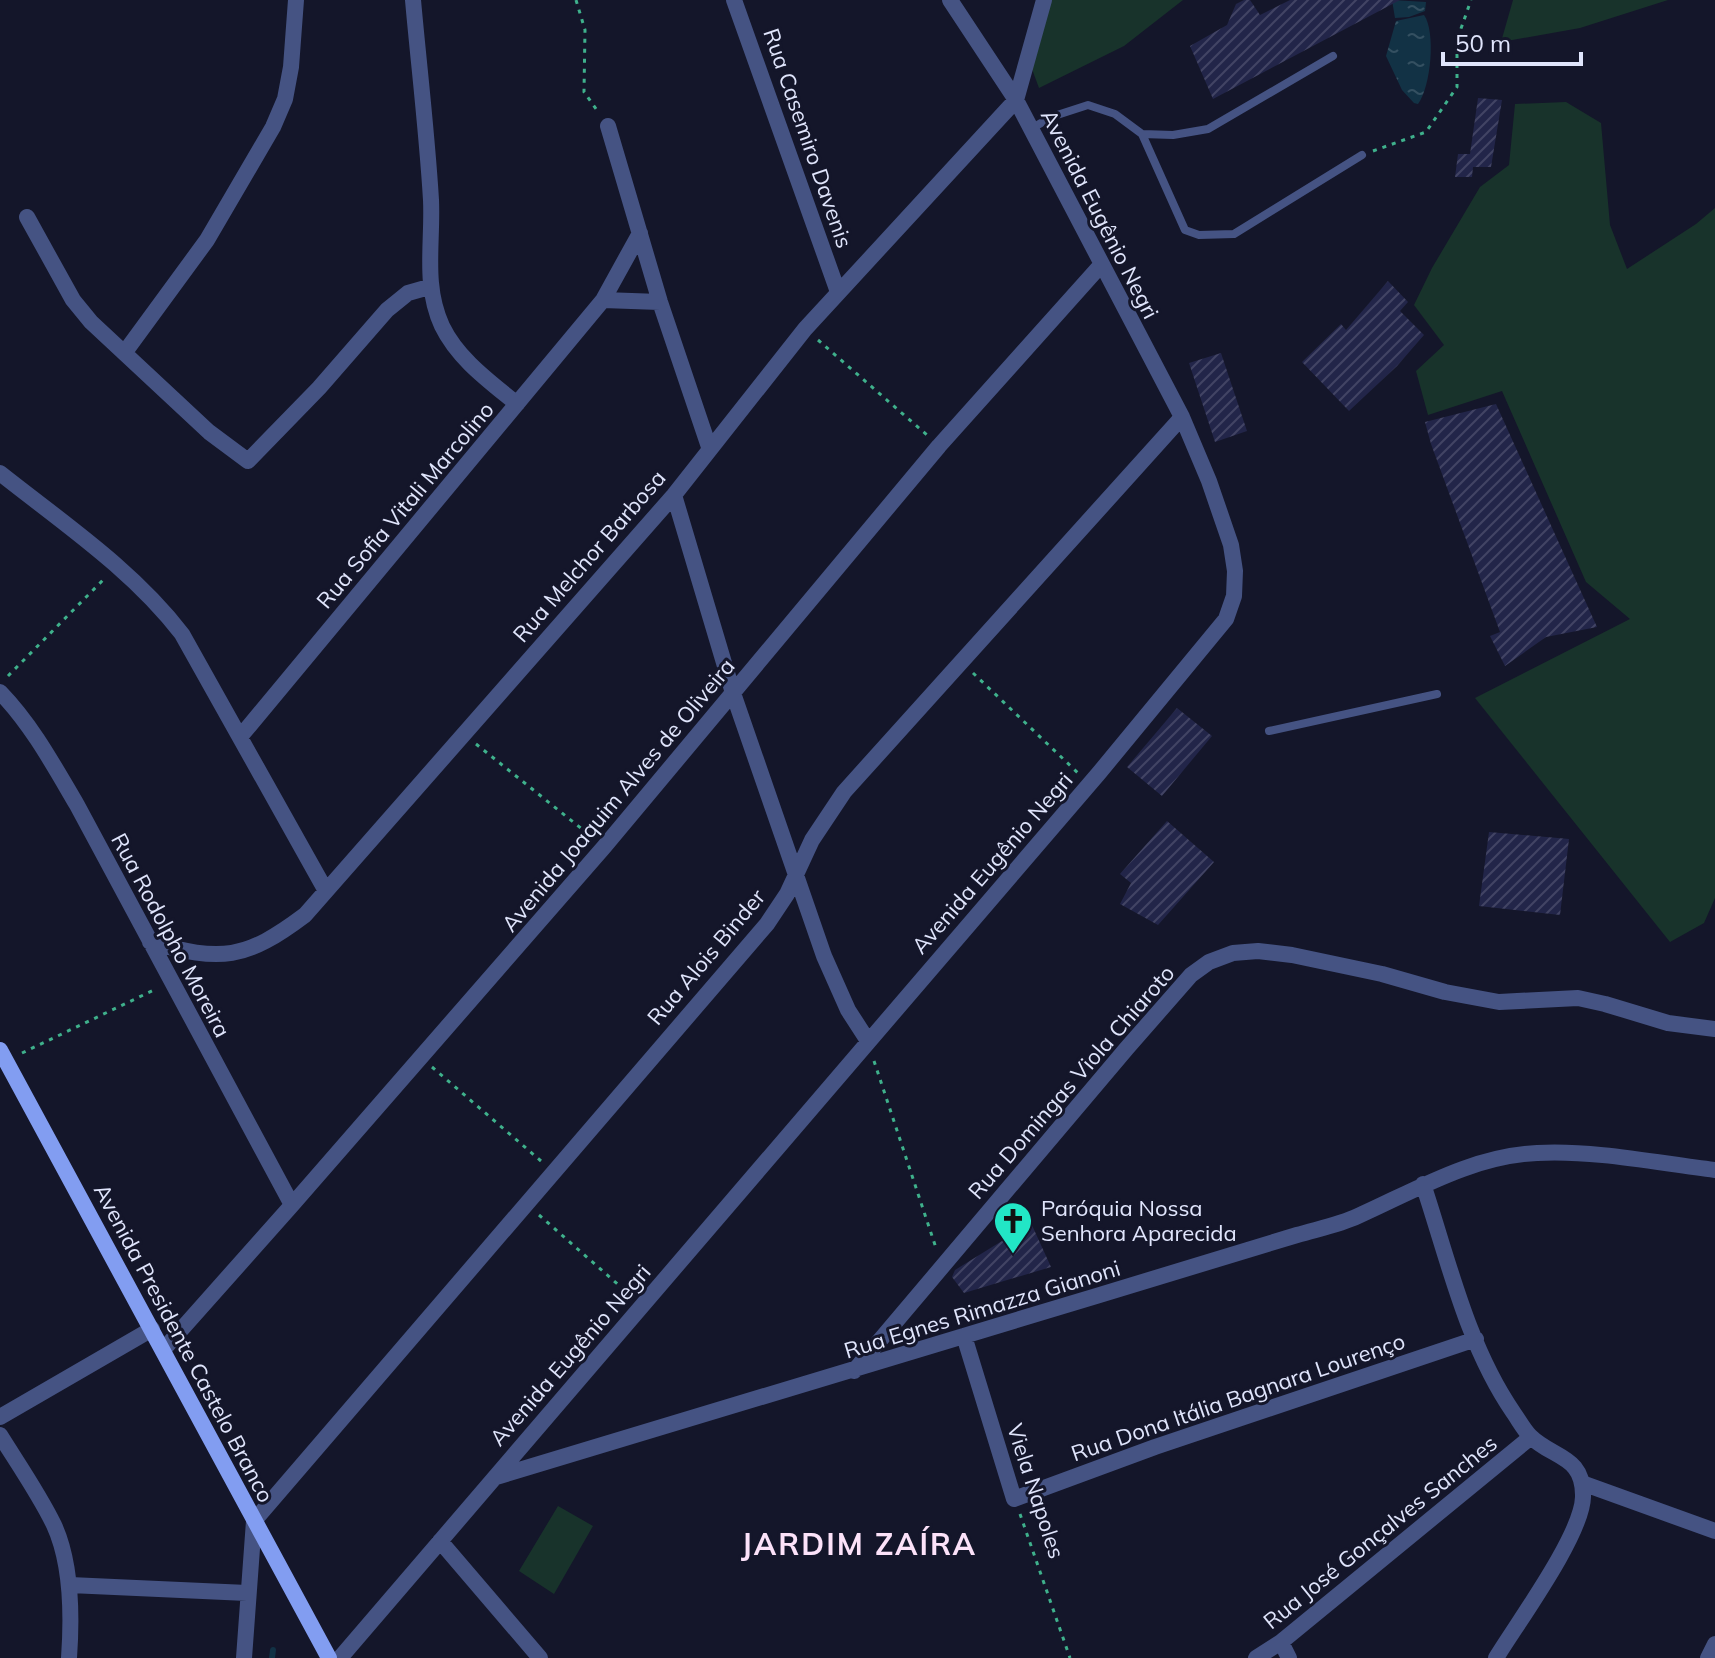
<svg xmlns="http://www.w3.org/2000/svg" width="1715" height="1658" font-family="Mulish,sans-serif">
	<style>
		.grass { fill: #18332b }
		.water { fill: url(#water-ripples) }
		.lines { fill: none; stroke-linecap: round; stroke-linejoin: round }
		.stream { stroke: #123245; stroke-width: 6 }
		.building { fill: url(#building-hatch) }
		.path { stroke: #3fb18c; stroke-width: 3; stroke-dasharray: 4 6; stroke-linecap: butt }
		.lane { stroke: #455383; stroke-width: 8 }
		.street { stroke: #455383; stroke-width: 16 }
		.secondary { stroke: #829df1; stroke-width: 16 }
		.labels { text-anchor: middle; stroke-width: 6; stroke-linejoin: round; paint-order: stroke }
		.street-label { font-size: 22px; fill: #e0e5fc; stroke: #14162a }
		.poi-label { font-size: 22px; fill: #e0e5fc; stroke: #14162a; text-anchor: start }
		.district-label { font-size: 30px; font-weight: bold; letter-spacing: 2px; fill: #fce2f9; stroke: #14162a }
	</style>
	<defs>
		<pattern id="water-ripples" width="26" height="14" patternUnits="userSpaceOnUse" patternTransform="scale(2)"><rect width="26" height="14" fill="#123245"/><path d="M2 4q2-2 4 0t4 0M15 11q2-2 4 0t4 0" fill="none" stroke="#345061"/></pattern>
		<pattern id="building-hatch" width="6" height="6" patternUnits="userSpaceOnUse" patternTransform="scale(2)"><rect width="6" height="6" fill="#222549"/><path d="M-1 1l2-2M0 6l6-6M5 7l2-2" fill="none" stroke="#424464"/></pattern>
	</defs>
	<rect width="100%" height="100%" fill="#14162a"/>
	<path class="grass" d="M1048,0H1183L1124,46L1039,88L1029,61Z
		M1513,0H1668L1580,28L1501,42Z
		M1566,102L1601,123L1610,225L1627,269L1696,224L1715,208V898L1704,923L1670,942L1475,698L1630,619L1586,582L1502,391L1428,415L1416,371L1444,345L1414,305L1432,268L1480,187L1509,165L1515,104Z
		M558,1506L593,1526L554,1594L519,1571Z"/>
	<path class="water" d="M1392,0L1426,2L1425,11L1409,17L1395,18Z
		M1424,15C1436,32 1431,87 1418,104L1414,103L1402,90L1386,56L1396,21Z"/>
	<g class="lines">
		<path class="stream" d="M272,1658L273,1650"/>
	</g>
	<path class="building" d="M1244,0H1250L1260,15L1290,0H1400L1213,99L1190,46L1227,25L1236,4Z
		M1478,98L1502,100L1491,167H1473L1472,177H1455L1458,154H1470Z
		M1388,281L1408,302L1400,311L1424,335L1397,366L1349,411L1302,362L1341,324L1346,330Z
		M1221,353L1247,431L1215,442L1189,363Z
		M1496,404L1597,627L1546,637L1505,666L1490,636L1500,632L1431,444L1425,422Z
		M1177,708L1212,736L1162,796L1127,767Z
		M1167,821L1214,862L1158,925L1120,904L1131,883L1120,874Z
		M1489,832L1569,839L1560,915L1479,906Z
		M1031,1223L1051,1267L964,1293L952,1277L955,1270Z"/>
	<g class="lines">
		<path class="path" d="M576,0L585,30L584,92L599,113
			M1373,151L1426,132L1457,87V40L1471,0
			M818,340L927,435
			M973,673L1078,773
			M8,676L104,579
			M476,744L592,837
			M22,1053L156,989
			M874,1061L936,1248
			M432,1067L541,1161
			M539,1215L630,1295
			M1020,1514L1070,1658"/>
		<path class="lane" d="M1031,129L1051,117L1088,105L1115,114L1142,134L1185,230L1199,235L1234,234L1362,155
			M1142,134L1173,135L1208,129L1333,56
			M1269,731L1437,694"/>
		<path class="street" d="M413,0C419,67 427,133 431,200C433,243 423,285 442,326C458,359 489,381 517,404
			M734,0L838,292
			M608,126L660,302L709,447
			M27,217L73,300L91,322L209,432L248,461L319,388L387,310L408,293L429,287
			M603,300L660,302
			M125,352L207,240L273,127L285,99L291,67L296,0
			M0,473C63,523 133,570 182,634L326,891
			M674,495L733,693L824,956L848,1010L868,1041
			M0,692C32,725 54,766 77,805L292,1205
			M240,737L603,300L640,233
			M150,942C222,962 245,960 305,915L674,495L805,329L1016,100L1044,0
			M1423,1184C1448,1259 1467,1345 1513,1412C1518,1419 1524,1430 1530,1436C1553,1459 1584,1455 1583,1497C1582,1535 1518,1622 1496,1658
			M964,1336L1014,1499L1155,1447L1476,1339
			M164,1349L292,1205L604,847L939,446L1101,265
			M854,1371L1127,1048L1191,975L1209,962L1233,953L1258,951L1292,955L1382,974L1445,992L1499,1002L1578,998L1605,1004L1668,1023L1715,1029
			M0,1417L152,1329
			M0,1435C18,1464 39,1494 54,1525C72,1564 72,1616 69,1658
			M496,1477C763,1398 1030,1316 1297,1235C1317,1229 1339,1225 1358,1216C1416,1190 1472,1156 1537,1153C1596,1150 1657,1163 1715,1170
			M1582,1483L1715,1531
			M440,1541L540,1658
			M70,1585L247,1593
			M1281,1642L1289,1658
			M244,1658L254,1521L767,924L787,894L812,840L844,792L1182,417
			M340,1658L1099,773L1226,619L1234,596L1235,571L1231,545L1209,481L1182,417L1016,100L950,0
			M1256,1658L1281,1642L1531,1437
			M1708,1658L1715,1644"/>
		<path class="secondary" d="M0,1050L329,1658"/>
	</g>
	<defs>
		<g id="church-pin" transform="scale(2)"><path d="M0 17L-7.5 6A9.5 9.5 0 1 1 7.5 6Z" fill="#22e6c6" stroke="#14162a"/><path d="M-1.2-6h2.4v3.5h3.3v2.4h-3.3V6h-2.4V-.1h-3.3v-2.4h3.3Z" fill="#111"/></g>
	</defs>
	<g fill-rule="evenodd">
		<use href="#church-pin" x="1013" y="1221"/>
	</g>
	<g class="labels">
		<g class="street-label">
			<text transform="translate(808 138) rotate(71)" y="8">Rua Casemiro Davenis</text>
			<text transform="translate(1100 214) rotate(63)" y="8">Avenida Eugênio Negri</text>
			<text transform="translate(405 505) rotate(-50)" y="8">Rua Sofia Vitali Marcolino</text>
			<text transform="translate(589 556) rotate(-49)" y="8">Rua Melchor Barbosa</text>
			<text transform="translate(618 795) rotate(-50)" y="8">Avenida Joaquim Alves de Oliveira</text>
			<text transform="translate(992 863) rotate(-49)" y="8">Avenida Eugênio Negri</text>
			<text transform="translate(171 935) rotate(62)" y="8">Rua Rodolpho Moreira</text>
			<text transform="translate(706 957) rotate(-50)" y="8">Rua Alois Binder</text>
			<text transform="translate(1071 1082) rotate(-49)" y="8">Rua Domingas Viola Chiaroto</text>
			<text transform="translate(982 1309) rotate(-17)" y="8">Rua Egnes Rimazza Gianoni</text>
			<text transform="translate(184 1343) rotate(62)" y="8">Avenida Presidente Castelo Branco</text>
			<text transform="translate(570 1355) rotate(-49)" y="8">Avenida Eugênio Negri</text>
			<text transform="translate(1238 1397) rotate(-19)" y="8">Rua Dona Itália Bagnara Lourenço</text>
			<text transform="translate(1036 1491) rotate(72)" y="8">Viela Napoles</text>
			<text transform="translate(1380 1532) rotate(-39)" y="8">Rua José Gonçalves Sanches</text>
		</g>
		<g class="poi-label">
			<text x="1041" y="1216">Paróquia Nossa<tspan x="1041" dy="25">Senhora Aparecida</tspan></text>
		</g>
		<g class="district-label">
			<text x="859" y="1555">JARDIM ZAÍRA</text>
		</g>
	</g>
	<path d="M1443 52v12h138v-12" fill="none" stroke="#e0e5fc" stroke-width="4"/>
	<text x="1455" y="52" font-size="24" fill="#e0e5fc" stroke="#14162a" stroke-width="6" paint-order="stroke">50 m</text>
</svg>
